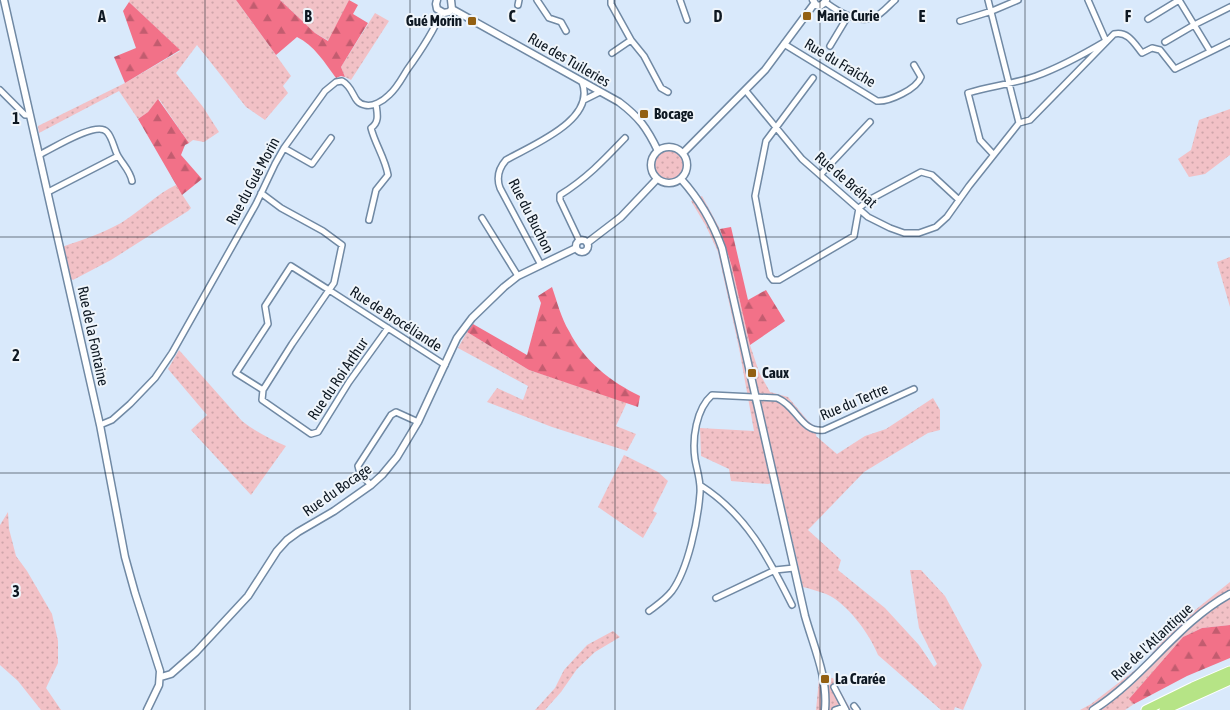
<svg xmlns="http://www.w3.org/2000/svg" width="1230" height="710" font-family="'Asap Condensed',sans-serif">
	<style>
		.grass { fill: url(#grass-dots) }
		.forest { fill: url(#forest-firs) }
		.lines { fill: none; stroke-linecap: round; stroke-linejoin: round }
		.minor-casing { stroke: #7089a4; stroke-width: 8 }
		.tertiary-casing { stroke: #7089a4; stroke-width: 9 }
		.trunk-casing { stroke: #fff; stroke-width: 11 }
		.minor { stroke: #fff; stroke-width: 5 }
		.tertiary { stroke: #fff; stroke-width: 6 }
		.trunk { stroke: #b6e486; stroke-width: 9 }
		.grid { fill: none; stroke: #0e1822; stroke-width: 1; stroke-opacity: 0.55 }
		.poi-dot { fill: #936012; stroke: #eff5fb; stroke-width: 2 }
		.labels { text-anchor: middle; stroke-width: 4; stroke-linejoin: round; paint-order: stroke }
		.poi-label { font-size: 15px; font-weight: bold; fill: #0e1822; stroke: #eff5fb; text-anchor: start }
		.street-label { font-size: 15px; fill: #0e1822; stroke: #eff5fb }
		.grid-label { font-size: 16px; text-anchor: middle; font-weight: bold; fill: #0e1822; stroke: #eff5fb; stroke-width: 4; stroke-linejoin: round; paint-order: stroke }
	</style>
	<defs>
		<pattern id="grass-dots" width="8" height="8" patternUnits="userSpaceOnUse" patternTransform="scale(1.25)"><rect width="8" height="8" fill="#f2c1c6"/><path d="M2 2h.1M6 6h.1" fill="none" stroke="#cea5aa" stroke-width="1.8" stroke-linecap="round"/></pattern>
		<pattern id="forest-firs" width="22" height="20" patternUnits="userSpaceOnUse" patternTransform="scale(1.25)"><rect width="22" height="20" fill="#f27188"/><path d="M5 1l3.5 6h-7zM16 11l3.5 6h-7z" fill="#c25c6f"/></pattern>
	</defs>
	<rect width="100%" height="100%" fill="#d9e9fb"/>
	<path class="grass" d="M130,0H236L291,76L283,86L288,93L265,120L246,107L197,45L176,73L203,107L219,132L204,142L193,140L189,143L159,99L148,112L138,119L119,91L39,133L38,126L125,83L180,51L129,2Z
		M280,0H349L329,41L315,33Z
		M375,13L389,21L351,80L345,77L341,67Z
		M1230,109V155L1205,174L1189,177L1178,159L1191,150L1199,120Z
		M655 165a14 14 0 1 1 28 0a14 14 0 1 1-28 0Z
		M176,185L191,208L188,211L111,260L73,280L69,278L62,247C82,240 103,233 121,223C139,212 158,193 176,185Z
		M702,196L720,229L732,267L750,345L759,372L770,392L788,397L808,421L817,428L816,436L837,454L865,436L886,429L933,398L940,410V430L928,433L864,472L808,530L841,560L838,570L885,608L919,645L934,667L937,664L919,628L910,570H921L945,596L982,665L963,710L955,707L954,710H941L878,655C870,634 846,602 826,594C818,591 811,589 803,587L779,481L768,484L731,481L729,469L701,456L700,428L754,431L739,348L718,252L706,226L691,201Z
		M1230,257V307L1217,262Z
		M467,332L529,370L627,402L616,426L636,434L627,451L552,427L487,402L497,388L523,400L528,386L458,348Z
		M179,350L242,421C256,432 270,439 286,446L251,495L191,430L207,415L168,369Z
		M624,455L658,472L668,481L653,511L657,513L643,538L598,507Z
		M8,512L9,529L16,556L27,571L52,614L58,641V663L46,688L61,710H41L18,681L0,665V525Z
		M1230,582V625L1202,628L1183,637L1130,698L1134,704L1125,710H1080L1091,704L1143,664L1174,627Z
		M613,631L620,637L595,652L577,669L561,692L545,710H535L555,688L564,670L587,645Z
		M833,678L851,710H816L819,679Z"/>
	<path class="forest" d="M236,0H280L315,33L328,41L349,0L358,5L353,14L368,23L341,67L345,77L341,76L336,78C325,63 314,45 297,37L276,55Z
		M129,2L180,50L125,83L114,57L136,48L123,11Z
		M158,99L189,143L185,145L181,155L202,179L182,195L138,119L148,112Z
		M731,227L748,300L766,290L785,321L750,345L732,267L720,229Z
		M552,287C557,301 561,318 569,331C584,361 611,382 640,396L638,407L529,370L467,332L473,324L527,355L541,303L538,296Z
		M1230,625V658L1187,676L1134,704L1129,699L1183,637L1202,628Z"/>
	<g class="lines">
		<g class="minor-casing">
			<path id="minor" d="M537,0L549,18L561,22L566,31
				M611,0V4L631,40L644,56L661,88L668,92
				M680,0L687,20
				M1179,0L1210,51
				M825,2C837,11 857,23 873,18C881,15 889,5 895,0
				M518,5L519,0
				M1148,19L1179,0
				M960,21L992,11L1018,0
				M1165,42L1194,25L1230,7
				M784,44L877,101C889,102 917,89 921,77L914,65
				M830,46L848,16
				M612,53L631,40
				M813,78L766,141L755,196L770,276L773,280H779L854,236L859,208L869,200L921,172L932,175L959,200
				M0,90L25,115H29
				M746,91L802,159L868,217L890,228L904,233H919L936,227L947,217L969,186L1019,123L988,0
				M584,100L600,92
				M1019,123L1030,120L1114,34C1128,31 1134,43 1142,53L1152,48L1160,50L1175,69L1230,42
				M284,148L312,164L331,138
				M993,154L980,140L968,93C990,86 1014,84 1036,76C1061,67 1084,54 1106,41L1088,0
				M39,155C52,149 97,120 107,132C112,137 114,148 117,154C122,164 130,170 132,181
				M821,174L870,122
				M48,192L118,156
				M261,193L281,208L323,231L342,245L334,283L329,290L445,365
				M482,218L518,276
				M369,220L376,190L388,175C385,158 375,144 371,128C380,122 377,113 376,104
				M579,240L560,200V195C586,179 604,160 625,138
				M541,265L500,188C496,177 499,168 506,160C532,145 597,120 582,82
				M263,390L236,373L268,324L265,306L291,266L329,290L292,344L263,390L262,400L311,434L318,432L349,382L388,328
				M100,425L112,420L130,404L155,378L172,353L256,204L275,164L284,148L325,91L336,82L342,81C355,88 352,103 365,105C373,107 383,101 389,95C397,88 402,78 407,70C420,52 433,33 441,13
				M371,485C365,479 359,474 358,466L391,415L396,412L418,422
				M700,485C747,515 768,557 792,605
				M716,598L775,570L794,568
				M649,611C657,605 665,600 672,591C688,569 698,521 700,493C701,481 697,471 695,459C692,439 696,409 712,395L777,398C797,406 801,433 824,430L914,389
				M834,687L846,710
				M854,706L857,710
				M835,710L844,707"/>
		</g>
		<g class="tertiary-casing">
			<path id="tertiary" d="M4,0L100,425L125,557L135,593L160,671L159,685L147,710
				M437,0L436,4L437,9L444,13L449,12L452,9L451,0
				M813,0L816,5L820,6L824,3L826,0
				M452,9L619,102C639,117 647,128 658,151
				M651 165a18 18 0 1 1 36 0a18 18 0 1 1-36 0Z
				M683,153L765,70L814,4
				M681,179C699,199 713,223 722,248L805,616C814,648 828,677 825,710
				M576 246a6 6 0 1 1 12 0a6 6 0 1 1-12 0Z
				M587,243L621,217L657,179
				M161,677L171,674L196,652L248,596L277,551L287,540L298,532L334,511L371,485L382,475L397,457L418,422L457,338L472,318L504,287L518,276L576,248
				M1093,710C1144,678 1177,623 1230,594"/>
		</g>
		<g class="trunk-casing">
			<path id="trunk" d="M1146,710L1193,687L1230,671
				M1164,710L1230,680"/>
		</g>
		<use href="#minor" class="minor"/>
		<use href="#tertiary" class="tertiary"/>
		<use href="#trunk" class="trunk"/>
	</g>
	<path class="grid" d="M205,0V710M410,0V710M615,0V710M820,0V710M1025,0V710M0,237H1230M0,473H1230"/>
	<g class="poi-dot">
		<rect x="802" y="11" width="10" height="10" rx="2.5"/>
		<rect x="467" y="16" width="10" height="10" rx="2.5"/>
		<rect x="639" y="109" width="10" height="10" rx="2.5"/>
		<rect x="747" y="368" width="10" height="10" rx="2.5"/>
		<rect x="820" y="674" width="10" height="10" rx="2.5"/>
	</g>
	<g class="labels">
		<g class="poi-label">
			<text x="817" y="21">Marie Curie</text>
			<text x="462" y="26" text-anchor="end">Gué Morin</text>
			<text x="654" y="119">Bocage</text>
			<text x="762" y="378">Caux</text>
			<text x="835" y="684">La Crarée</text>
		</g>
		<g class="street-label">
			<text transform="translate(569 60) rotate(30)" y="5">Rue des Tuileries</text>
			<text transform="translate(840 63) rotate(31)" y="5">Rue du Fraîche</text>
			<text transform="translate(846 180) rotate(41)" y="5">Rue de Bréhat</text>
			<text transform="translate(253 181) rotate(-62)" y="5">Rue du Gué Morin</text>
			<text transform="translate(531 216) rotate(63)" y="5">Rue du Buchon</text>
			<text transform="translate(396 319) rotate(33)" y="5">Rue de Brocéliande</text>
			<text transform="translate(93 336) rotate(78)" y="5">Rue de la Fontaine</text>
			<text transform="translate(338 379) rotate(-56)" y="5">Rue du Roi Arthur</text>
			<text transform="translate(854 402) rotate(-23)" y="5">Rue du Tertre</text>
			<text transform="translate(337 490) rotate(-35)" y="5">Rue du Bocage</text>
			<text transform="translate(1152 642) rotate(-43)" y="5">Rue de l'Atlantique</text>
		</g>
	</g>
	<g class="grid-label">
		<text x="102" y="22">A</text>
		<text x="308" y="22">B</text>
		<text x="512" y="22">C</text>
		<text x="718" y="22">D</text>
		<text x="922" y="22">E</text>
		<text x="1128" y="22">F</text>
		<text x="16" y="124">1</text>
		<text x="16" y="361">2</text>
		<text x="16" y="597">3</text>
	</g>
</svg>
